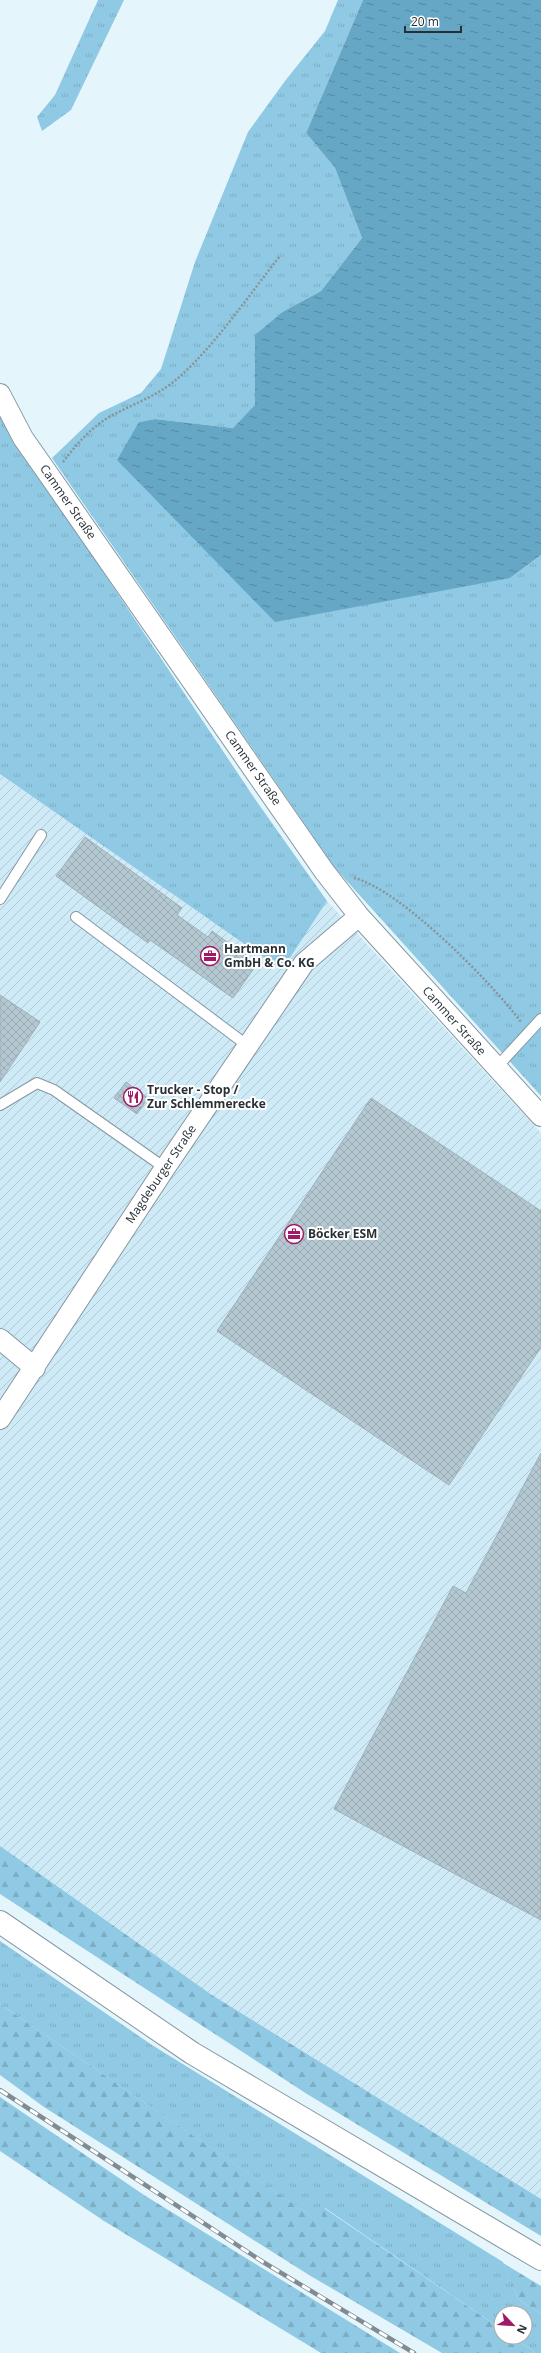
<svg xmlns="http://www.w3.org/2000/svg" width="541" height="2353" font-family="'Open Sans',sans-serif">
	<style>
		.industrial { fill: url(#industrial-furrows) }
		.grass { fill: url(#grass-tufts) }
		.forest { fill: url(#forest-firs) }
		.water { fill: url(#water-ripples) }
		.building { fill: url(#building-cross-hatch); stroke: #9db0b9 }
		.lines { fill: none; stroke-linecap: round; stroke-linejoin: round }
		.service-casing { stroke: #8698a1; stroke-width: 12 }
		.minor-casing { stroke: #8698a1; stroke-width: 22 }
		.primary-casing { stroke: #8698a1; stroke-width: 24 }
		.path { stroke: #889499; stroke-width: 2.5; stroke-dasharray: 2 2; stroke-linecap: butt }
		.service { stroke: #fff; stroke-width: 10 }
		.minor { stroke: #fff; stroke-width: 20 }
		.primary { stroke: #fff; stroke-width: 22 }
		.rail-casing { stroke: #808c91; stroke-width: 4.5 }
		.rail { stroke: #fff; stroke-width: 3; stroke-dasharray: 9; stroke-linecap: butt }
		.labels { text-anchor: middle; stroke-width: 4; stroke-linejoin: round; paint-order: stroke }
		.street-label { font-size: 12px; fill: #283034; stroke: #fff }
		.poi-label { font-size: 12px; font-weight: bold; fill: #283034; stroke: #fff; text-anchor: start }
	</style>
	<defs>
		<pattern id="industrial-furrows" width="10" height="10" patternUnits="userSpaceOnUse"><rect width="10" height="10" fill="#ceeaf7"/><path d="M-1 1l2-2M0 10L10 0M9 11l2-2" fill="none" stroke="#b1c9d4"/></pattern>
		<pattern id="grass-tufts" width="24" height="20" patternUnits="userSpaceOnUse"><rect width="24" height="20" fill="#8fc9e3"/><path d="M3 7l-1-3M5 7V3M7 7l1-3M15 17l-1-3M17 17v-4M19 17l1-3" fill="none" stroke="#7badc3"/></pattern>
		<pattern id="forest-firs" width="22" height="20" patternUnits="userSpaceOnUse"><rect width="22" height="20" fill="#8fc9e3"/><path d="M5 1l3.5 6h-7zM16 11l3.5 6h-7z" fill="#7badc3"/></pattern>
		<pattern id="water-ripples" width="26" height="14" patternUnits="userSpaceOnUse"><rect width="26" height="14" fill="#65a7c4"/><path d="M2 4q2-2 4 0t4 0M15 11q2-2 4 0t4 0" fill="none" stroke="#5388a0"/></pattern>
		<pattern id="building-cross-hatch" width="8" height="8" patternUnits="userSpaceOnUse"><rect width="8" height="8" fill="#b4c8d1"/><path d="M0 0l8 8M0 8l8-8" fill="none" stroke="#9bacb4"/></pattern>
	</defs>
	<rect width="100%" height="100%" fill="#e5f5fc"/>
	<path class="industrial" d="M0,774L282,970L327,901L541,1133V2199L212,1995L0,1846Z"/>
	<path class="grass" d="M98,0H124L71,110L42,131L37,117L55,95Z
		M338,0H363L306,133L335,168L362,238L321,291L284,311L256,371L255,406L233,428L155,419L139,422L510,578L541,555V1096L335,868L52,458L99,413L141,393L161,369L195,262L248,132L285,81L325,31Z
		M0,412L31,464L255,799L327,901L282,970L0,774Z
		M0,1941L152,2045L503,2262L518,2299L541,2314V2353H536L513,2337H525V2313H501V2329L325,2208L321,2223L0,2004Z"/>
	<path class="forest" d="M0,1846L212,1995L541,2199V2236L307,2094L0,1894Z
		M0,2004L320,2222L324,2208L501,2329V2337H513L536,2353H442L309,2275L44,2107L0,2075Z
		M0,2097L144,2195L400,2353H321L104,2221L0,2151Z
		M503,2263L541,2286V2314L518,2299Z"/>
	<path class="water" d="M363,0H541V555L510,578L275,622L117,460L139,422L155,419L233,428L255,405V335L284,311L321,291L362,238L335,168L306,133Z"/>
	<path class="building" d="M85,837L182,908L177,915L208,937L212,931L257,964L233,998L150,940L148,943L56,876Z
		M0,995L40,1022L0,1082Z
		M126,1082L148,1098L137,1114L114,1098Z
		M371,1098L541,1211V1347L449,1485L217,1331Z
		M541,1453V1920L334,1809L453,1586L466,1593Z"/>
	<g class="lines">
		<g class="service-casing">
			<path id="service" d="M0,899L41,835
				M76,917L248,1046
				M496,1068L541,1019
				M0,1105L37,1083L54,1090L165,1168"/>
		</g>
		<g class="minor-casing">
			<path id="minor" d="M0,394L23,438L51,478L324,871L359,916L541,1116
				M0,1339L35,1368
				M0,1419L165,1168L304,963L359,916"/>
		</g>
		<g class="primary-casing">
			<path id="primary" d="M0,1922L192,2053L541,2259"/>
		</g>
		<path class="path" d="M63,462C76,445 91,427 111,416C133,404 157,396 177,379C214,347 249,295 280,256
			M354,878C400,889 492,983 521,1022"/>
		<use href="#service" class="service"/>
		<use href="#minor" class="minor"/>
		<use href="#primary" class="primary"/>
		<g class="rail-casing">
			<path id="rail" d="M0,2090L263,2262L414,2353"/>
		</g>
		<use href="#rail" class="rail"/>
	</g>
	<defs>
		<g id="office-ring" transform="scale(1)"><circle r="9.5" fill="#fff" stroke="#a01a67" stroke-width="1.5"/><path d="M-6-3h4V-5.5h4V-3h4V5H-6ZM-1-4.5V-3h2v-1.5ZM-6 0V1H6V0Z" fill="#a01a67"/></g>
		<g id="restaurant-ring" transform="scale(1)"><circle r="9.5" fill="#fff" stroke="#a01a67" stroke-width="1.5"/><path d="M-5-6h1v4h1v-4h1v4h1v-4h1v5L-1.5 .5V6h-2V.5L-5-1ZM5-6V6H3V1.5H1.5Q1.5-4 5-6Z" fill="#a01a67"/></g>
	</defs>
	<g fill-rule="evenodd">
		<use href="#office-ring" x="210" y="956"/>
		<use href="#restaurant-ring" x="133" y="1097"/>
		<use href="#office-ring" x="294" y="1234"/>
	</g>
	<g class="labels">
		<g class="street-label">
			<text transform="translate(68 502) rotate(55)" y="4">Cammer Straße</text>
			<text transform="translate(253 768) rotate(55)" y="4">Cammer Straße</text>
			<text transform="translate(454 1021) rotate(48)" y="4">Cammer Straße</text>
			<text transform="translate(161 1174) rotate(-56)" y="4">Magdeburger Straße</text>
		</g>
		<g class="poi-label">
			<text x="224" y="953">Hartmann<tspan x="224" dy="14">GmbH &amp; Co. KG</tspan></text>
			<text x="147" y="1094">Trucker - Stop /<tspan x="147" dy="14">Zur Schlemmerecke</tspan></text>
			<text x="308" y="1238">Böcker ESM</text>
		</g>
	</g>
	<g transform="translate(513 2325) rotate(115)"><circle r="19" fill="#ffffff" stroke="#a9acae"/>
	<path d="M0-3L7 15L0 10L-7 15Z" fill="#a01a67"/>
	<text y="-6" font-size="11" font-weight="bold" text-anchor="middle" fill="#283034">N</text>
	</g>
	<path d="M405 26v6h56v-6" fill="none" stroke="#283034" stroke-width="2"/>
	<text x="411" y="26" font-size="12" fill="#283034" stroke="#ffffff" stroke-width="3" paint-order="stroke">20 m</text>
</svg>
